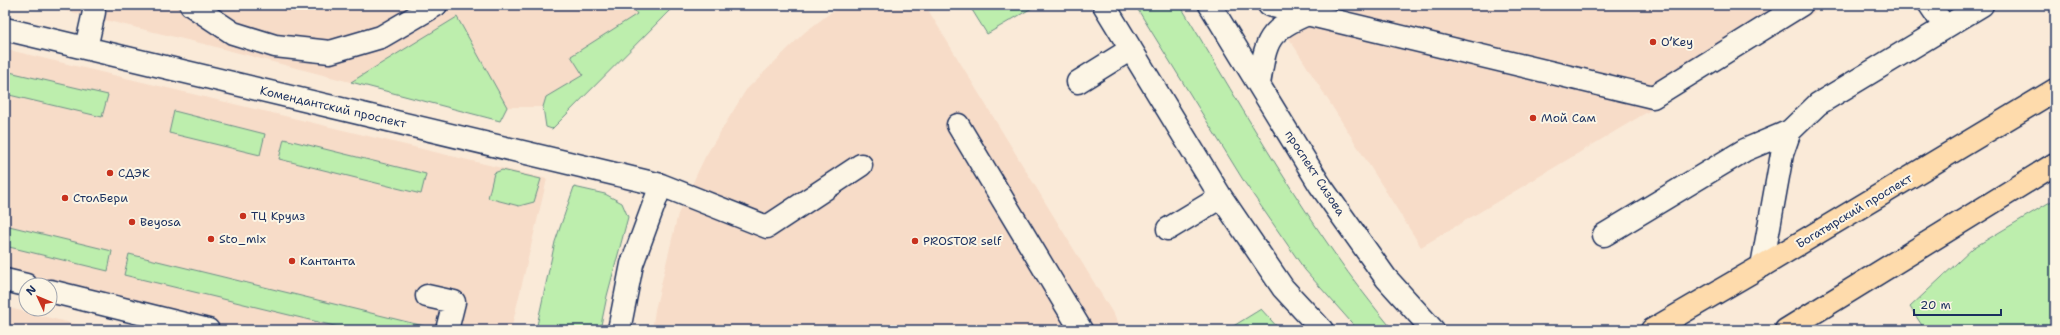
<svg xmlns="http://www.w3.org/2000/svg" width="2060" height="335" font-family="'Shantell Sans',sans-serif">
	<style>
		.built { fill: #f7dcc8 }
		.green { fill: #bdeead; stroke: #6c8e86 }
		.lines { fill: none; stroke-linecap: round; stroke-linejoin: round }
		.minor-casing { stroke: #1b2f5e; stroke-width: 25 }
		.major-casing { stroke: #1b2f5e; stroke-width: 25 }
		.minor { stroke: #fcf5e5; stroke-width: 22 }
		.major { stroke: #fedbac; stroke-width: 22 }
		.poi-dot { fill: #c8321e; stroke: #fcf5e5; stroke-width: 1.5 }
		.labels { text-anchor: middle; stroke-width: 4; stroke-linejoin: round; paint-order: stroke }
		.poi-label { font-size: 12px; fill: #1b2f5e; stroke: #fcf5e5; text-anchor: start }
		.street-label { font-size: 12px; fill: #1b2f5e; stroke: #fcf5e5 }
	</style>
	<rect width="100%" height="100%" fill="#faead8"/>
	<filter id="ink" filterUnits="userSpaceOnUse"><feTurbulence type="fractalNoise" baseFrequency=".025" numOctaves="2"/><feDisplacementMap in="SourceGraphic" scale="8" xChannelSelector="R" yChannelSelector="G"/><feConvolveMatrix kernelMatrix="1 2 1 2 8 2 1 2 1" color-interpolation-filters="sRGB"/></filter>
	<g filter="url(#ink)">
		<path class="built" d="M42,5H675L552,129L546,127L543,107H508L500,121L208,45Z
			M841,5H925L1123,330H652L655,310L678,214L705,157L746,90L805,32Z
			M1268,5H1827L1421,247Z
			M5,49L547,179L511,330H236L5,274Z
			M5,307L100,330H5Z"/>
		<path class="green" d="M631,5H675L552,129L546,127L543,107L546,97L583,75L571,56L637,14Z
			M969,5H1037L987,34Z
			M1135,5H1180C1247,115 1310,231 1393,330H1358L1305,270L1245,183Z
			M457,17L507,107L500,121L351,82Z
			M5,71L108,95L102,117L5,94Z
			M174,111L265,134L260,155L169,133Z
			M284,139L426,174L421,194L279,159Z
			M502,170L541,179L534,202L519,206L488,198L494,173Z
			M574,187L605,194L622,203L628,217L607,296L600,330H536L555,242Z
			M2055,199V330H1925L1910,307L1973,248Z
			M5,225L112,251L108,271L5,246Z
			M129,254L424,326L423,330H351L124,275Z
			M1261,309L1280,330H1227Z"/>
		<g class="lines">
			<g class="minor-casing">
				<path id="minor" d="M191,5L233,33L275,46L330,52L381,37L436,5
					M1104,5L1221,197L1283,288L1322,330
					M1210,5L1320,185L1386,278L1433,330
					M1269,5L1653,97L1801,5
					M1930,5L1945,27
					M5,29L661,185L767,227L861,165
					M86,48L94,12L93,5
					M1078,82L1131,49
					M1259,84C1266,41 1266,31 1308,14
					M958,125L1081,330
					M1168,229L1221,197
					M1604,235L1745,150L1790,131
					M1762,266L1782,154L1790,131L1818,104L1982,5
					M5,280L26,285
					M50,291L208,330
					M427,296L454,302L447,330
					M619,330L632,264L661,185"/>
			</g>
			<g class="major-casing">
				<path id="major" d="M1652,330L1762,266L2055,90
					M1786,330L2055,164"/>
			</g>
			<use href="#minor" class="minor"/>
			<use href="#major" class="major"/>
		</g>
	</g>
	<g class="poi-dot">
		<circle cx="1653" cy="42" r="4"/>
		<circle cx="1533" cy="118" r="4"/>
		<circle cx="110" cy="173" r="4"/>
		<circle cx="65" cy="198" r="4"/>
		<circle cx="243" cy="216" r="4"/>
		<circle cx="132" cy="222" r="4"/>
		<circle cx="211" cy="239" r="4"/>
		<circle cx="915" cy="241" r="4"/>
		<circle cx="292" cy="261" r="4"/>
	</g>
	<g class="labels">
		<g class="poi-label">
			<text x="1661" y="46">O’Key</text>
			<text x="1541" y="122">Мой Сам</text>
			<text x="118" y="177">СДЭК</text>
			<text x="73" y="202">СтолБери</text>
			<text x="251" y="220">ТЦ Круиз</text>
			<text x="140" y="226">Beyosa</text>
			<text x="219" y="243">Sto_mix</text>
			<text x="923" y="245">PROSTOR self</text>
			<text x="300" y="265">Кантанта</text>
		</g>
		<g class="street-label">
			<text transform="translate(333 107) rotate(13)" y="4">Комендантский проспект</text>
			<text transform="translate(1315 173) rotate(57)" y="4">проспект Сизова</text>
			<text transform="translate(1854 211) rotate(-31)" y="4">Богатырский проспект</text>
		</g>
	</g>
	<rect width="2060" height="335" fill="none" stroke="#fcf5e5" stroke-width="20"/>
	<rect x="10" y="10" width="2040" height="315" fill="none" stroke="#1b2f5e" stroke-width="1.5" filter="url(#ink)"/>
	<g transform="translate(38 297) rotate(314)"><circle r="19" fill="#fcf5e5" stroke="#a2a6af"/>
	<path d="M0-3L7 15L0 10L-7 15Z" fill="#c8321e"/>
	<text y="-6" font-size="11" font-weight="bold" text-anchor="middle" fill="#1b2f5e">N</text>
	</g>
	<path d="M1914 309v6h87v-6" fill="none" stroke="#1b2f5e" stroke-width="2"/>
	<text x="1920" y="309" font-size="12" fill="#1b2f5e" stroke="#fcf5e5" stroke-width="3" paint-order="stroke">20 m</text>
</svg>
